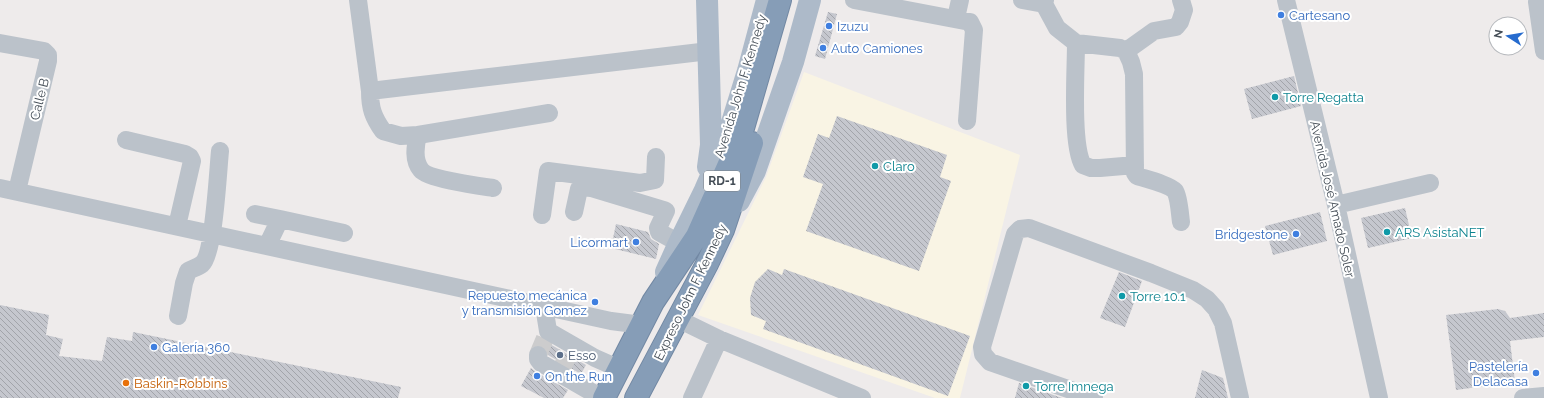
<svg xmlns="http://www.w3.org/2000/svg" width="1544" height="398" font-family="Raleway,sans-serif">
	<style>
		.commercial { fill: #f9f4e4 }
		.building { fill: url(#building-back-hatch) }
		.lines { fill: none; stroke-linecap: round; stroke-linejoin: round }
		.minor-tunnel { stroke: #cccccd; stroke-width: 18; stroke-dasharray: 18 9; stroke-linecap: butt }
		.highway-casing { stroke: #7288a3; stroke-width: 24 }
		.minor { stroke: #bbc2ca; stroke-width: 18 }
		.major { stroke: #adbac9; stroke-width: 22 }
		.highway { stroke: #869db7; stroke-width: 22 }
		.shop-dot { fill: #3f7fe0; stroke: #fff; stroke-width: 1.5 }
		.culture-dot { fill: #0f9aa8; stroke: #fff; stroke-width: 1.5 }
		.service-dot { fill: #5c6f8a; stroke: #fff; stroke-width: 1.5 }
		.food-dot { fill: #e8710a; stroke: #fff; stroke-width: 1.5 }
		.labels { text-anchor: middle; stroke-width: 4; stroke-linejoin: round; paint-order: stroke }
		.shield { fill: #fff; stroke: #7d8389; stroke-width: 1 }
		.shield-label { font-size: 12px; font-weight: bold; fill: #454e57 }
		.shop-label { font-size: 13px; fill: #366cbe; stroke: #fff; text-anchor: start }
		.street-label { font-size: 13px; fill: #454e57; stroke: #fff }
		.culture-label { font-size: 13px; fill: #0d838f; stroke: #fff; text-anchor: start }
		.service-label { font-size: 13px; fill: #4e5e75; stroke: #fff; text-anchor: start }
		.food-label { font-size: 13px; fill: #c56008; stroke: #fff; text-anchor: start }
	</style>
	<defs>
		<pattern id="building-back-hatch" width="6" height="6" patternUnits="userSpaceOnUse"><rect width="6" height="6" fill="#c5c7ce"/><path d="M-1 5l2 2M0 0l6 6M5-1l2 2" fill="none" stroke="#a2a4aa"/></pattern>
	</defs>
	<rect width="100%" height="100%" fill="#eeebeb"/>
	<path class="commercial" d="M804,72L1020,155L960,398H935L698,315L766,177Z"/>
	<path class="building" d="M828,12L837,14L825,59L815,56Z
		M1294,76L1301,106L1252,119L1244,89Z
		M837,116L947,155L940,177L951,181L919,271L806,231L823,184L803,177L818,134L829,138Z
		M1405,208L1412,238L1368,248L1361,218Z
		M1320,212L1327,241L1273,255L1265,226Z
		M616,224L648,232L651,239L659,244L656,259L611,248Z
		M768,269L782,275L784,269L970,336L948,396L763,329L766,321L751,315L750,298L755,282Z
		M1119,272L1142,281L1125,327L1100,318Z
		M0,305L49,315L46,335L63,339L59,356L102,361L107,337L132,341L133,332L401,387L398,398H0Z
		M1498,309L1505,311L1510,318L1544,313V337L1510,341L1515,382L1456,390L1446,315Z
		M539,336L543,340L586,365L581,374L548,355L547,350L544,346L538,345H534Z
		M531,368L536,372L568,390L563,398H544L521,386Z
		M1202,370L1223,378L1228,398H1195Z
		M1019,383L1062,398H1015Z"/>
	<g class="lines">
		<path class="minor-tunnel" d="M538,355L548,331
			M559,373L573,346"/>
		<g class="highway-casing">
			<path id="highway" d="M604,398L653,302L697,236L739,142L780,0
				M636,398L707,264L723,230L752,143"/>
		</g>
		<path class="minor" d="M358,0L370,91L709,51
			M854,0L970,22L974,30L967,121
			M1022,0L1044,4
			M1045,0L1044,4L1057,28L1076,43L1120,48L1126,51L1131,62L1134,74L1135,173L1137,176C1146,179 1170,185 1175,191C1179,197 1180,215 1181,222
			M1286,0L1336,205L1379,398
			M1537,2L1544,51
			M956,18L960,0
			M0,43L44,51L48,55V61L17,191
			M1076,43C1076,69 1071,145 1083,165L1091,168H1100L1135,165
			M1126,51L1154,31L1176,27L1180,22L1184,10L1181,0
			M370,91C370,108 373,117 383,131L401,136L418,135C415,147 413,160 421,170C428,179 480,186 493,188
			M418,135L549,113
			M126,140L185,154L190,157L192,161L177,226
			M0,188L611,321L642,325
			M1336,205L1430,183
			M574,212L579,189L583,187L591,188L664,210L666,211L658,228L659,232L679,243
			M255,214L280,219
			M542,215L548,171L640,183L655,180L656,157
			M267,246L280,219L344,233
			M544,306L548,331L595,358L620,369
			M178,316L184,283L188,271C192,269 198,267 202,264C214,254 218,170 220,151
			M678,319L719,339L862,398
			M538,355V359L541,363L602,398
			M692,398L719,339
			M1094,398L990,362L983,354L982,347L1015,234L1020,229L1029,228L1151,273L1193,290L1207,299L1216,309L1223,323L1240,398
			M1523,398L1544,396"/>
		<path class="major" d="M707,0L711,145L708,167
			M739,201L755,171L793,62L810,0
			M666,272L679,243L705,190L726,142L748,71L767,0"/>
		<use href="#highway" class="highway"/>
	</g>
	<g class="shop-dot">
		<circle cx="1281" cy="15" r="4"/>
		<circle cx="829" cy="26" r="4"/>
		<circle cx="823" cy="48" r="4"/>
		<circle cx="1296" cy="234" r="4"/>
		<circle cx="636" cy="242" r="4"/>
		<circle cx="595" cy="302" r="4"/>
		<circle cx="154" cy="347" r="4"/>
		<circle cx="1536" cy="373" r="4"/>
		<circle cx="537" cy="376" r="4"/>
	</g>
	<g class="culture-dot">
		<circle cx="1275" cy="97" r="4"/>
		<circle cx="875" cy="166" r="4"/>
		<circle cx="1387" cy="232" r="4"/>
		<circle cx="1122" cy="296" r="4"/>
		<circle cx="1026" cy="386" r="4"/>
	</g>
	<circle class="service-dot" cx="560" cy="355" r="4"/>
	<circle class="food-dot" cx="126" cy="383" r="4"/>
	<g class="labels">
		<rect class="shield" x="704" y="171" width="36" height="20" rx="3"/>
		<g class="shield-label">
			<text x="722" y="185">RD-1</text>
		</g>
		<g class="shop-label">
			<text x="1289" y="20">Cartesano</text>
			<text x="837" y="31">Izuzu</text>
			<text x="831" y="53">Auto Camiones</text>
			<text x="1288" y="239" text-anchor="end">Bridgestone</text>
			<text x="628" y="247" text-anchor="end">Licormart</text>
			<text x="587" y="300" text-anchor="end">Repuesto mecánica<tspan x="587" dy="15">y transmisión Gomez</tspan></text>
			<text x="162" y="352">Galería 360</text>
			<text x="1528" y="371" text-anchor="end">Pastelería<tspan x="1528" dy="15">Delacasa</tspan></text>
			<text x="545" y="381">On the Run</text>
		</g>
		<g class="street-label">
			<text transform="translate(740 86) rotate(-73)" y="5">Avenida John F. Kennedy</text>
			<text transform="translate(39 99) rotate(-76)" y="5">Calle B</text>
			<text transform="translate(1333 199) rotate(77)" y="5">Avenida José Amado Soler</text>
			<text transform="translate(690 292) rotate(-64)" y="5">Expreso John F. Kennedy</text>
		</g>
		<g class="culture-label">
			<text x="1283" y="102">Torre Regatta</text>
			<text x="883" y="171">Claro</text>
			<text x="1395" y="237">ARS AsistaNET</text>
			<text x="1130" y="301">Torre 10.1</text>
			<text x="1034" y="391">Torre Imnega</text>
		</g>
		<g class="service-label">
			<text x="568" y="360">Esso</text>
		</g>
		<g class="food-label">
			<text x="134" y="388">Baskin-Robbins</text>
		</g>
	</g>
	<g transform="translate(1508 36) rotate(282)"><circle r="19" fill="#ffffff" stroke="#b5b8bc"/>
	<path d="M0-3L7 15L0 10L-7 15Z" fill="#266bce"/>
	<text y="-6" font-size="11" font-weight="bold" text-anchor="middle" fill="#454e57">N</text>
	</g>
</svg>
